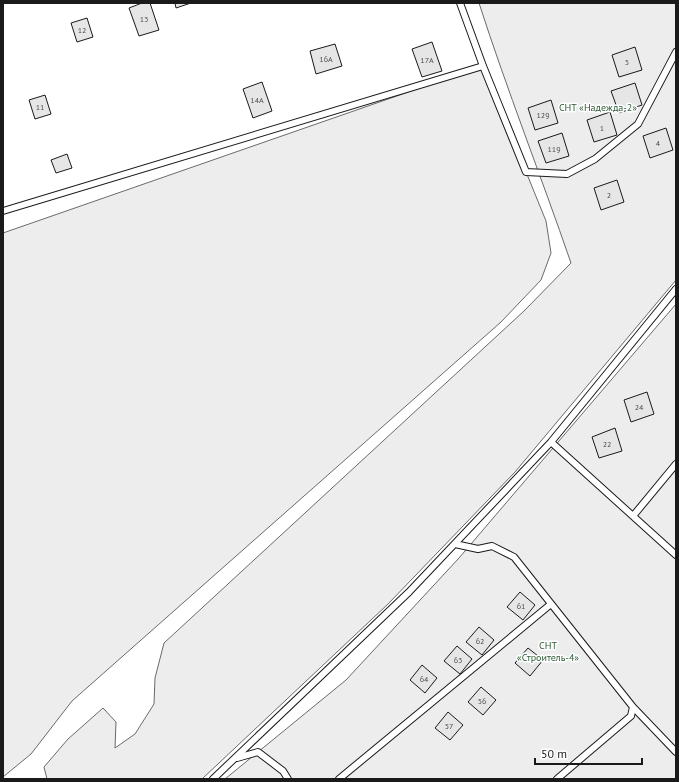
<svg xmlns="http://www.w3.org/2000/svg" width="679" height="782" font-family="'PT Sans',sans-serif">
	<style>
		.green { fill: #ededed; stroke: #6a6a6a }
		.building { fill: #e6e6e6; stroke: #1a1a1a }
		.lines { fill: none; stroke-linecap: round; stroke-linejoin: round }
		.lane-casing { stroke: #1a1a1a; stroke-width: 8 }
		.lane { stroke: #fff; stroke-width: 6 }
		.labels { text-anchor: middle; stroke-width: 3; stroke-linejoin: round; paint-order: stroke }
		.number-label { font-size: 8px; fill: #4d4d4d }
		.park-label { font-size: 10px; fill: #2b5a34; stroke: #fff }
	</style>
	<rect width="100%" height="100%" fill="#fff"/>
	<path class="green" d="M479,3H676V280L515,472L388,604L202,779H47L44,767L68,739L103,708L116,722L115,748L135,734L154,704L155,678L164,643L524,311L571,263C541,176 507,90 479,3Z
		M483,66L546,221L551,253L541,280L501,322L72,701L31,754L3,777V233Z
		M676,304V779H225L346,680L459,558Z"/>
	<path class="building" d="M142,3H150L159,30L139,36L129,8Z
		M175,3H191L176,8Z
		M87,18L93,37L77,42L71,23Z
		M432,42L442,71L422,77L412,49Z
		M335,44L342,66L316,74L310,51Z
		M635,47L642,70L619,77L612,55Z
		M262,82L272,111L253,118L243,89Z
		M635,83L642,105L619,113L611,91Z
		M45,95L51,114L35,119L29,100Z
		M551,100L558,123L535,130L528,108Z
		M610,112L617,135L594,142L587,120Z
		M666,128L673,150L650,158L643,136Z
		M562,133L569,156L546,163L538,141Z
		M67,154L72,168L56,173L51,160Z
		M617,180L624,202L601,210L594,188Z
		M647,392L654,414L631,422L624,400Z
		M615,428L622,451L599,458L592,437Z
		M520,592L535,605L523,620L507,607Z
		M479,627L494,640L482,655L466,642Z
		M457,646L472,659L460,674L444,661Z
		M528,648L543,660L530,676L515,663Z
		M422,665L437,678L425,693L410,680Z
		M481,687L496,700L483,715L468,702Z
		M448,712L463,725L450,740L435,728Z"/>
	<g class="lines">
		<g class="lane-casing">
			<path id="lane" d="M460,3L483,66L526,172L567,174L595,159L638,124L676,52
				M3,211L483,66
				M551,442L676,555
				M633,516L676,464
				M455,544L478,549L492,546L514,557L633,707L631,716L557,779
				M633,707L676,752
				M237,758L258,752L283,771L288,779
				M213,779L409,592L551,442L676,289
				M339,779L551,604"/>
		</g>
		<use href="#lane" class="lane"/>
	</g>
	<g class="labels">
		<g class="number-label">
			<text x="144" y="22">13</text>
			<text x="82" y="33">12</text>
			<text x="326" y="62">16А</text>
			<text x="427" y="63">17А</text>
			<text x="627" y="65">5</text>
			<text x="257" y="103">14А</text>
			<text x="40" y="110">11</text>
			<text x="543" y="118">129</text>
			<text x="602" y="131">1</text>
			<text x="658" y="146">4</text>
			<text x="554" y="152">119</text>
			<text x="609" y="198">2</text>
			<text x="639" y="410">24</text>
			<text x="607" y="447">22</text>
			<text x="521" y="609">61</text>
			<text x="480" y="644">62</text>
			<text x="458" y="663">63</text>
			<text x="424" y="682">64</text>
			<text x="482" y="704">56</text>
			<text x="449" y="729">57</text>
		</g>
		<g class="park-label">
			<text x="598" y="111">СНТ «Надежда-2»</text>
			<text x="548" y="649">СНТ<tspan x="548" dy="12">«Строитель-4»</tspan></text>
		</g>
	</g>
	<rect width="679" height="782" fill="none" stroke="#1a1a1a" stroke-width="8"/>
	<path d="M535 758v6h107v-6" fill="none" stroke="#1a1a1a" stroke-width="2"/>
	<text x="541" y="758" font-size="12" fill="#1a1a1a" stroke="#ffffff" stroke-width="3" paint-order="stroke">50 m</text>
</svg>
